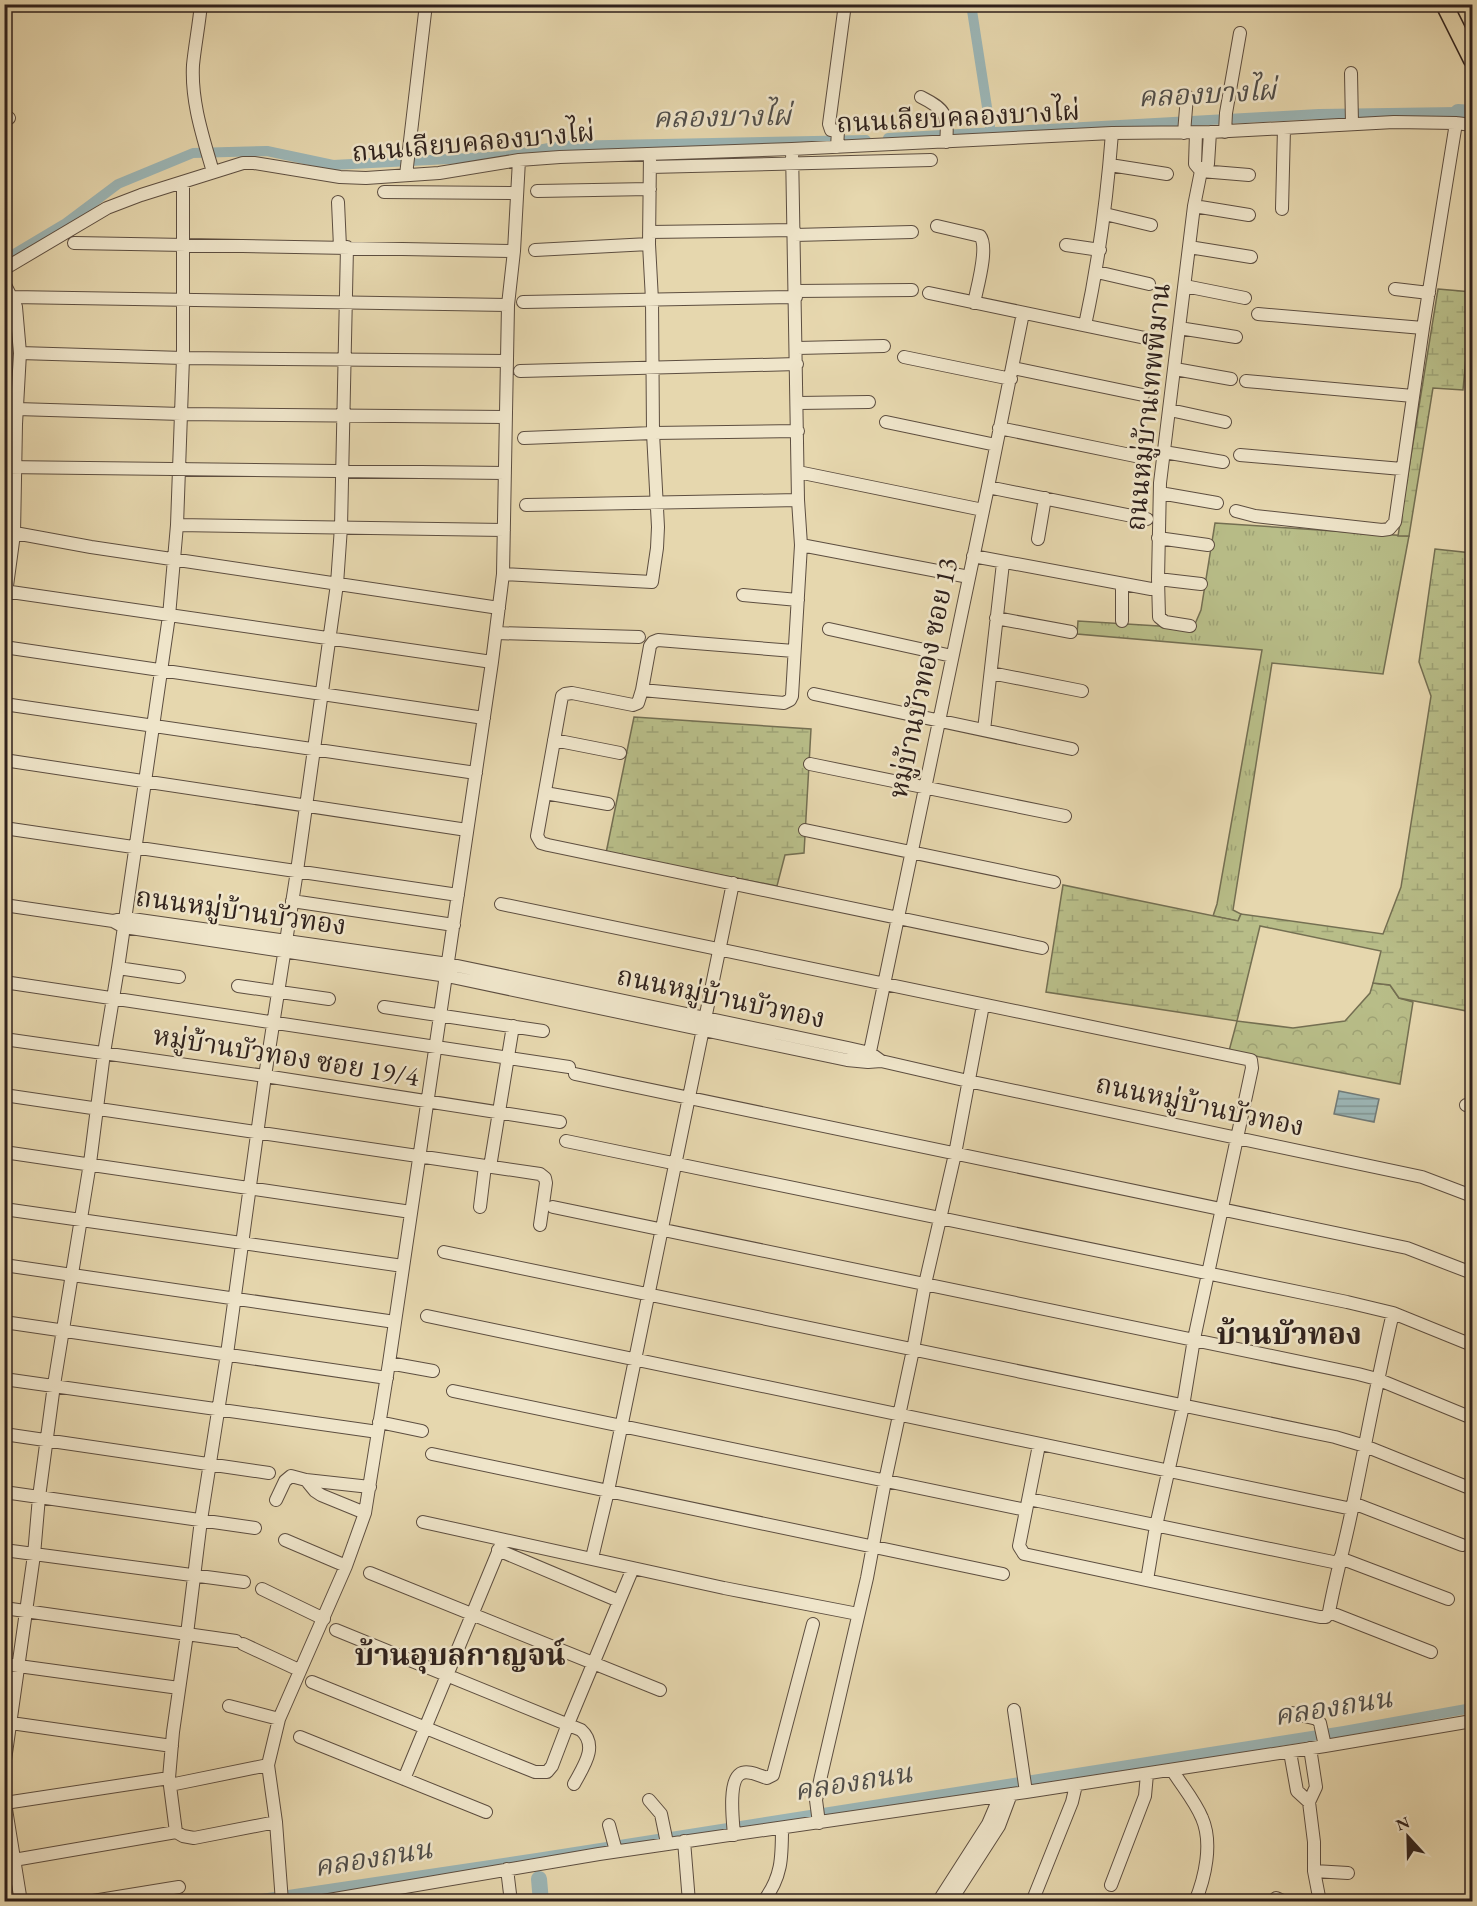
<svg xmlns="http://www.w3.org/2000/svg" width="1477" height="1906" font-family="'EB Garamond','Noto Serif Thai',serif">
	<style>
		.grass { fill: url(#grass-tufts); stroke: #746f52; stroke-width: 1.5 }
		.forest { fill: url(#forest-crowns); stroke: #746f52; stroke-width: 1.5 }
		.wetland { fill: url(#wetland-marsh); stroke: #746f52; stroke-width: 1.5 }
		.water { fill: url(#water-rules); stroke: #707a78; stroke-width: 1.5 }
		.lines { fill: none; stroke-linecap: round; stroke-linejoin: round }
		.canal { stroke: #9cb6b6; stroke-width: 10 }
		.river { stroke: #9cb6b6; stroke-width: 16 }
		.minor-casing { stroke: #5d4e40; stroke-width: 14 }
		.major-casing { stroke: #2f211c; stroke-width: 19 }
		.minor { stroke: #efe5ca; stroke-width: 12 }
		.major { stroke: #e6d7ae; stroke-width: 16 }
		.labels { text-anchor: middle; stroke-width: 5; stroke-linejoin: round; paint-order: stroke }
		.street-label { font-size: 27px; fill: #2f211c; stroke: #efe5ca }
		.water-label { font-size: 28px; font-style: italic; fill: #504e4a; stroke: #efe5ca }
		.quarter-label { font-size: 30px; font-weight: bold; fill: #2f211c; stroke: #efe5ca }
	</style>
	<defs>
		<pattern id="grass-tufts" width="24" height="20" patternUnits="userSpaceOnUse" patternTransform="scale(1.5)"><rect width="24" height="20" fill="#b8bd88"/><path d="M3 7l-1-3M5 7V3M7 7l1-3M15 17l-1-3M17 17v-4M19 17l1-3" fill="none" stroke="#9ea275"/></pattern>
		<pattern id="forest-crowns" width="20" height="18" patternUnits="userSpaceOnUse" patternTransform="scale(1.5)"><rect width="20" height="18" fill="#b8bd88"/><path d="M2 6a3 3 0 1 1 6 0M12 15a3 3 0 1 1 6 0" fill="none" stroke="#9ea275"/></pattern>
		<pattern id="wetland-marsh" width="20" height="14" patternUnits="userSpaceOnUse" patternTransform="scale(1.5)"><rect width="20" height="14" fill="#b8bd88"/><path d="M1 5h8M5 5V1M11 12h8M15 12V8" fill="none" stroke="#9ea275"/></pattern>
		<pattern id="water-rules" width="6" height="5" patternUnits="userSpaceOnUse" patternTransform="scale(1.5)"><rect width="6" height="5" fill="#9cb6b6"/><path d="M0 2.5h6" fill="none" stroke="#809493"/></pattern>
	</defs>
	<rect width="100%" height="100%" fill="#e6d7ae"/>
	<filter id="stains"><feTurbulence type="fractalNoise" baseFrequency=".00333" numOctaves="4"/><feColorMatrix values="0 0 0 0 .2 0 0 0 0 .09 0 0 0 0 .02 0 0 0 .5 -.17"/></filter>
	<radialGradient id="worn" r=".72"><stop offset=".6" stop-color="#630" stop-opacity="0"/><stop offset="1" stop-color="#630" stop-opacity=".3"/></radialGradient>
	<path class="grass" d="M1215,523L1409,536L1383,674L1272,663L1233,910L1241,914L1238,921L1213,916L1217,904L1262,650L1077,634L1078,621L1159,626L1192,631L1201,610Z"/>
	<path class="forest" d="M1373,983L1390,985L1399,998L1413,1002L1400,1084L1229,1051L1237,1021L1293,1028L1345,1021L1370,993Z"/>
	<path class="wetland" d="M1438,289L1472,292L1463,390L1433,388L1409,536H1398Z
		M1435,549L1472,553V1012L1399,998L1390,985L1373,983L1381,951L1260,926L1237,1021L1046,992L1063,885L1238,921L1241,914L1383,934L1401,887L1431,696L1419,662Z
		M634,717L811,729L804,853L785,855L777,886L606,853Z"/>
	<path class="water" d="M1339,1091L1379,1099L1374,1122L1334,1114Z"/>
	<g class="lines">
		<path class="canal" d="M971,4L991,133
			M888,138L1319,114L1458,112
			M4,260L66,223L118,184L193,153L267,151L333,165L507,156L559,146L866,140
			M241,1902L537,1858L1344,1731L1472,1708"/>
		<path class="river" d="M1458,112L1472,113
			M539,1879L541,1902"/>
		<g class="minor-casing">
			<path id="minor" d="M201,4C199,25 195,45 193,65C191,102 203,137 213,172
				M1351,73L1352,124
				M921,97C945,109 949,115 946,142
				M4,119L9,118
				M1225,132L1226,113L1240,33
				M1184,133L1187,96
				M1196,133L1195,164L1201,171
				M837,147L838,131L831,130L829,124L845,4
				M792,149L798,500L801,545L792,696L790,700L784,703L642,690L638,703L633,705L572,693L565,694L562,696L537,836L541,843L548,845L1042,948
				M1110,165L1167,174
				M650,167L931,160
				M1201,171L1249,175
				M406,175L426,4
				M537,191L650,189
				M384,192L517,193
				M338,202L340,247
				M1194,206L1249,215
				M1282,209L1284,128
				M1105,214L1151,225
				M937,226L980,236C989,247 977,288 974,303
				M649,232L794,230
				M794,235L912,232
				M74,243L514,251
				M1066,245L1100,250
				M1189,247L1251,257
				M535,250L649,244
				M4,269L107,208L141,195L243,163H254L340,177L366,178L439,173L519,160L560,157L792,149L1112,133L1210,132L1394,122L1456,123L1472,125
				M1097,272L1149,284
				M4,283L16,307L20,353L16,424L14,534L4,608
				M1185,286L1245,298
				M1395,289L1429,293
				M796,291L912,290
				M929,293L1150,339
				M12,297L508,305
				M523,302L796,297
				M1258,314L1423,328
				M1085,325C1099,261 1107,198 1112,133
				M1179,328L1236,337
				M797,348L884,346
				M20,353L183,358L507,361
				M904,357L1011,379
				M1013,368L1143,395
				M1175,369L1231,379
				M520,371L797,364
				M1246,381L1413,396
				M798,403L869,402
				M17,409L181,414L505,417
				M1170,410L1225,422
				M886,422L996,445
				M999,428L1145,458
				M524,438L653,433L798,431
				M1164,452L1223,462
				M1240,455L1402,469
				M4,467L505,473
				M798,472L983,510
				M988,487L1147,519
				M1160,493L1217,503
				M526,505L798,500
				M1236,511L1255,516L1382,530L1389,529L1395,522L1423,328L1456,123
				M177,525L504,530
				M4,531L91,547L499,608
				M1158,538L1208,545
				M1038,539L1045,498
				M801,545L969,577
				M973,556L1151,589
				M503,574L652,582L657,548L658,527L653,433L652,300L649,244L650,154
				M1158,579L1201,584
				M4,591L492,662
				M743,595L798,600
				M996,618L1071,632
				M1122,621V584
				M1190,626L1165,622L1159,617L1158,579L1160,483L1194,206L1201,171L1208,164L1210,132
				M829,629L952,656
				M496,633L639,637
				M4,647L484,718
				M991,673L1082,691
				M642,690L650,646L653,642L658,640L794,651
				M814,694L1072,749
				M4,704L476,773
				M984,730L1003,563
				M554,740L620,753
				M4,760L467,830
				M810,764L1065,816
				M545,793L608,804
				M4,828L458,895
				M805,830L1054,882
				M292,901L454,925
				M501,904L1251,1060L1252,1068L1194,1339L1183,1406L1156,1526L1147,1580
				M4,905L113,921L125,918L448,964L848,1048L870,1053L881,1061
				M113,921L124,927L447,976L847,1060L868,1062L881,1061L968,1081L1422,1177L1472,1196
				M118,968L179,977
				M4,982L569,1067
				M238,986L329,999
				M384,1007L543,1031
				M4,1039L265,1076L560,1122
				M868,1061L988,487L1023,313
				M575,1074L1407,1248L1472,1273
				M4,1095L540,1174L545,1178L546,1183L540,1225
				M1466,1105L1472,1107
				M566,1141L1347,1302L1393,1313L1472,1345
				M4,1152L411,1212
				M490,1167L513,1026
				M480,1207L485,1166
				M553,1207L1358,1374L1377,1379L1472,1418
				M4,1209L403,1266
				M444,1252L1335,1437L1365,1446L1472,1489
				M4,1265L395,1322
				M427,1316L1352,1509
				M4,1322L387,1378
				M389,1363L433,1371
				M4,1379L378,1432
				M453,1391L1026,1510
				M379,1422L422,1431
				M4,1434L269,1473
				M1039,1445L1019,1546L1024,1554L1320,1617H1326L1329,1612C1336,1574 1347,1537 1354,1499C1367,1437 1378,1375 1393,1313
				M432,1454L1003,1574
				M306,1480L315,1491L321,1495L365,1513
				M4,1492L255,1528
				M1029,1499L1338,1563
				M276,1500L285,1481L291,1476L306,1480L370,1487
				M1353,1503L1462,1545
				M423,1522L724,1588L858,1614
				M285,1540L346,1566
				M4,1550L244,1582
				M498,1550L619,1601
				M592,1558L608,1491L733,883
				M1340,1558L1448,1599
				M370,1573L660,1690
				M262,1589L324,1619
				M4,1608L236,1641
				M1329,1612L1431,1652
				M336,1630L581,1730C599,1746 583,1767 574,1784
				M243,1644L299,1670
				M4,1664L179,1688
				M312,1682L525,1768L535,1772H547L552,1766L568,1724L633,1568
				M229,1706L279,1719
				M1014,1710L1026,1792
				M1292,1713L1317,1719L1320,1723L1325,1746
				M4,1722L172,1746
				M300,1737L486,1812
				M1310,1748L1316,1787L1309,1802L1314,1842V1871L1320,1902
				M1290,1752L1297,1791L1309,1802
				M1172,1770C1182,1786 1195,1801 1202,1818C1213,1843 1205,1878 1195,1902
				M404,1779L503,1540
				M170,1785L268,1765
				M649,1800L661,1814L667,1843
				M5,1803L169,1778
				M819,1823L816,1800L821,1776L867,1578L885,1481L913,1350L925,1284L955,1154L983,1005
				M609,1825L616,1851
				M176,1832L169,1778L173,1732L187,1634L201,1520L227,1354L265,1076L297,871L337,584L341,527L347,247
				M734,1835C733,1822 728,1782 740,1774C747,1769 760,1776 767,1778L773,1775L813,1624
				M684,1841L689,1902
				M14,1860L176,1832L183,1836L194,1838L276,1822
				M507,1869L511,1902
				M1314,1871L1348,1873
				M1111,1885L1145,1796L1147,1774
				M1276,1898L1285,1902
				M21,1902L5,1803V1760L34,1555L39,1497L54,1385L90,1163L104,1053L118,968L169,616L177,525L183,358V182
				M87,1902L179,1887
				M282,1902L276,1822L268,1765L279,1719L346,1566L365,1513L389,1363L492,662L503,574L508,305L514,251L519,160
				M317,1902L599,1854L1026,1792L1325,1746L1472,1721
				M763,1902C782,1877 782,1858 782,1828
				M938,1902L988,1824L1000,1796
				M950,1902L999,1826L1011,1794
				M1032,1902L1072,1802L1076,1785"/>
		</g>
		<g class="major-casing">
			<path id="major" d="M1444,4L1472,60"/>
		</g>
		<use href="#minor" class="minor"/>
		<use href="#major" class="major"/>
	</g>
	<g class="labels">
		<g class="street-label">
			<text transform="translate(958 117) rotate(-3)" y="9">ถนนเลียบคลองบางไผ่</text>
			<text transform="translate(473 142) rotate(-5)" y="9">ถนนเลียบคลองบางไผ่</text>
			<text transform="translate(1148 407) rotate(-84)" y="9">ถนนหมู่บ้านเทพพิมาน</text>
			<text transform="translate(923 678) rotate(-78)" y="9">หมู่บ้านบัวทอง ซอย 13</text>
			<text transform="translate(241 911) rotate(8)" y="9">ถนนหมู่บ้านบัวทอง</text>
			<text transform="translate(721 997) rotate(12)" y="9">ถนนหมู่บ้านบัวทอง</text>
			<text transform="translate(286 1056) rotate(9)" y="9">หมู่บ้านบัวทอง ซอย 19/4</text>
			<text transform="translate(1200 1105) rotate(12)" y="9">ถนนหมู่บ้านบัวทอง</text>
		</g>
		<g class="water-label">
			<text transform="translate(1207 93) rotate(-3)" y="10">คลองบางไผ่</text>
			<text transform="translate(722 116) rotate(-1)" y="10">คลองบางไผ่</text>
			<text transform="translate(1333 1706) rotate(-9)" y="10">คลองถนน</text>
			<text transform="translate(853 1781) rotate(-9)" y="10">คลองถนน</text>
			<text transform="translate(373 1857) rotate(-9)" y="10">คลองถนน</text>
		</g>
		<g class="quarter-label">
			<text x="1289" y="1344">บ้านบัวทอง</text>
			<text x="460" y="1665">บ้านอุบลกาญจน์</text>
		</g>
	</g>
	<rect width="1477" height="1906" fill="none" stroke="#e6d7ae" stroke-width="24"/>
	<rect x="6" y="6" width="1465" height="1894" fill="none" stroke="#2f211c" stroke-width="3"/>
	<rect x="12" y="12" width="1453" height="1882" fill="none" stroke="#2f211c" stroke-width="1.5"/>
	<g transform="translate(1408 1837) rotate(338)" stroke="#efe5ca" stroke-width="4.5" paint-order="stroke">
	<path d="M0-4.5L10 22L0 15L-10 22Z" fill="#2f211c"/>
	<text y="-9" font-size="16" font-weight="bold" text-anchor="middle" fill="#2f211c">N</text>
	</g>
	<rect width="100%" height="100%" filter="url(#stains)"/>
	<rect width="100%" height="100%" fill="url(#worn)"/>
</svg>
